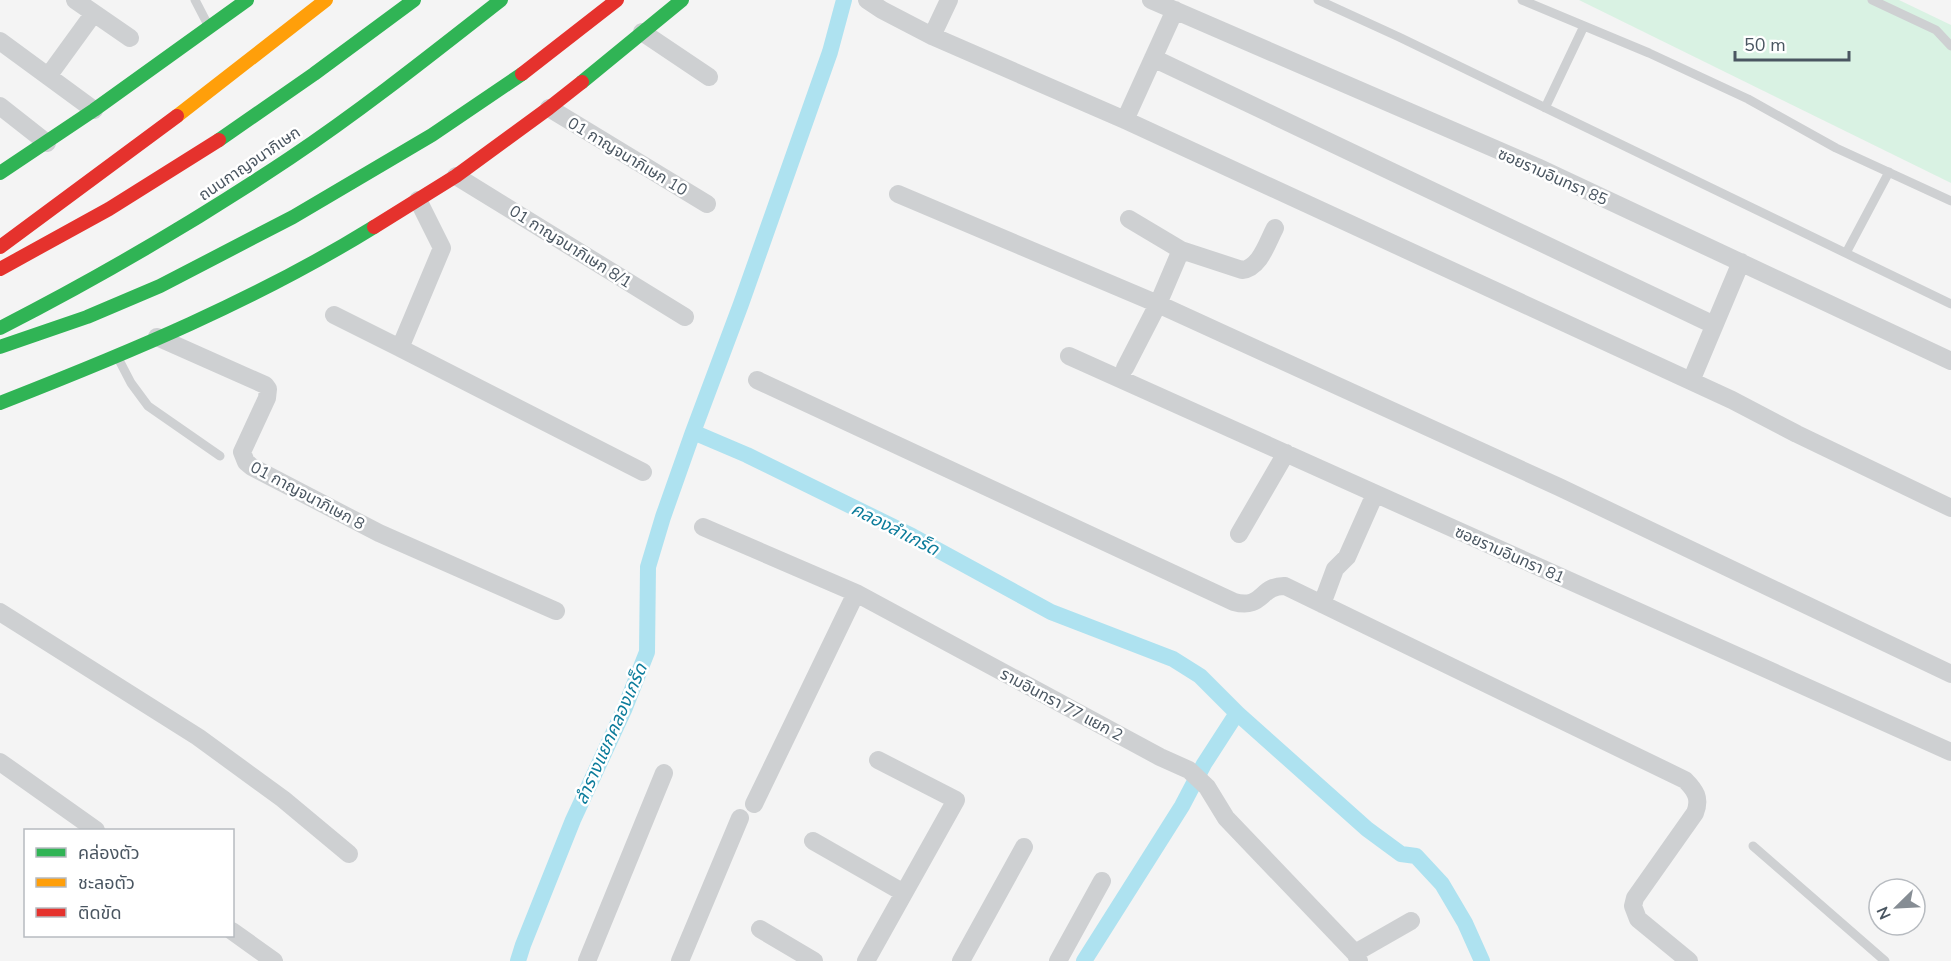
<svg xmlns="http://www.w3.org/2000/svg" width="1951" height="961" font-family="'Nunito Sans','Noto Sans Thai',sans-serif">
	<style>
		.green { fill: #d9f2e3 }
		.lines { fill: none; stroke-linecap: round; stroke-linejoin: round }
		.canal { stroke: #aee2f0; stroke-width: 16 }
		.lane { stroke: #ced0d2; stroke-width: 9 }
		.street { stroke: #ced0d2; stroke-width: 18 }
		.fast { stroke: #30b455; stroke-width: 14 }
		.slow { stroke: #ff9f0a; stroke-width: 14 }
		.jam { stroke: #e5322d; stroke-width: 14 }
		.labels { text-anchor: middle; stroke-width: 5; stroke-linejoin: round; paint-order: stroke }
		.street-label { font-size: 16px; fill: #4a5661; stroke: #fff }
		.water-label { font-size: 18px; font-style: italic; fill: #0c7c9b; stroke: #fff }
	</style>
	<rect width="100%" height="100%" fill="#f4f4f4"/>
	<path class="green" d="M1579,0H1899L1951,25V183Z"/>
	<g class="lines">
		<path class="canal" d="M844,0L830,52L741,304L693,432L747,455L912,536L1051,612L1173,659L1200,676L1237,713L1204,764L1182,806L1084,961
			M1237,713L1367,829L1401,854L1416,856L1442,884L1465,923L1482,961
			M518,961L523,945L573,820L624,710L647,652L648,567L663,517L693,432"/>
		<path class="lane" d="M195,0L208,25
			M1318,0L1399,37L1951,304
			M1522,0L1649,53L1748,99L1836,148L1951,201
			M1872,0L1936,30L1951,46
			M1545,108L1584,26
			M1846,253L1889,172
			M118,358L131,383L148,406L220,456
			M1753,846L1885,961"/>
		<path class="street" d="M75,0L130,38
			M867,0L882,10L932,36L1125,120L1732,400L1797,434L1951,508
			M1151,0L1537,167L1951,361
			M642,32L709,77
			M932,36L949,0
			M0,41L94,110
			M1153,58L1714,325
			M49,75L94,13
			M0,106L47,143
			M549,108L707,204
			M1125,120L1175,10
			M456,176L685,317
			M898,194L1158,304L1559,487L1951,674
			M418,200L442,248L400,348L643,472
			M1129,219L1181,250L1242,270C1260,268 1267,243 1275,228
			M334,315L400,348
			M157,337L265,385L268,389L267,398L242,452L246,462L252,467L379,533L556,611
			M1069,356L1951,752
			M1125,368L1158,304L1181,250
			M757,380L1234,602C1263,610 1260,585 1285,586L1685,780C1695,790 1701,798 1695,813L1635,898L1633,906L1638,919L1689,961
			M1691,381L1741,262
			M703,527L856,593L1160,757L1189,770L1207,787L1226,818L1355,953L1359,961
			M1239,534L1286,453
			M1322,604L1335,569L1347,557L1375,494
			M0,612L198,737L283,799L349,854
			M0,762L96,830
			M754,804L856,593
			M813,841L904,893
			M760,929L814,961
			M232,931L274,961
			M1355,953L1411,921
			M587,961L664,773
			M680,961L740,818
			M866,961L956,800L878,760
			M961,961L1024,847
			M1058,961L1102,881"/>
		<path class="fast" d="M582,82L682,0
			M219,140L314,74L414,0
			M0,173L94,110L247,0
			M0,328C100,277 197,220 290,158C363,109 432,54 501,0
			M0,347L87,317L160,286L293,217L432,135L522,74
			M0,403C128,353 256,300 374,227"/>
		<path class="slow" d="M177,116L326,0"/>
		<path class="jam" d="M522,74L617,0
			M374,227L456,176L549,108L582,82
			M0,247L177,116
			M0,269L109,209L219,140"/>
	</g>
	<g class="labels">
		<g class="street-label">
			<text transform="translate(628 156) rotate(31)" y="6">01 กาญจนาภิเษก 10</text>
			<text transform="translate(249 163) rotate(-34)" y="6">ถนนกาญจนาภิเษก</text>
			<text transform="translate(1553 176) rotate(24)" y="6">ซอยรามอินทรา 85</text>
			<text transform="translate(571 246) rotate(32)" y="6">01 กาญจนาภิเษก 8/1</text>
			<text transform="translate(308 495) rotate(28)" y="6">01 กาญจนาภิเษก 8</text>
			<text transform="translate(1510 554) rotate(24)" y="6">ซอยรามอินทรา 81</text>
			<text transform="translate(1062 704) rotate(28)" y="6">รามอินทรา 77 แยก 2</text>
		</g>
		<g class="water-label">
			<text transform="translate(895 529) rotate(27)" y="6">คลองลำเกร็ด</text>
			<text transform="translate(611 734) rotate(-66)" y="6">ลำรางแยกคลองเกร็ด</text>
		</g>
	</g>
	<rect x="24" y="829" width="210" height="108" fill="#ffffff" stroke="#b7bbc0" stroke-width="1.5"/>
	<rect x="36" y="848" width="30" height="9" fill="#30b455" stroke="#b7bbc0" stroke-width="1.5"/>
	<text x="78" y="859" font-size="18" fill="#4a5661">คล่องตัว</text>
	<rect x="36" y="878" width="30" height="9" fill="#ff9f0a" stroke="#b7bbc0" stroke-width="1.5"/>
	<text x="78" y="889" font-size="18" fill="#4a5661">ชะลอตัว</text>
	<rect x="36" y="908" width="30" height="9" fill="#e5322d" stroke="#b7bbc0" stroke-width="1.5"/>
	<text x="78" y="919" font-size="18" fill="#4a5661">ติดขัด</text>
	<g transform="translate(1897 907) rotate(246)"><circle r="28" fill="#ffffff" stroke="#b7bbc0" stroke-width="1.5"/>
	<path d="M0-4.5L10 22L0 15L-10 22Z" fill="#868d94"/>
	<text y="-9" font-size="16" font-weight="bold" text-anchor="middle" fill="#4a5661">N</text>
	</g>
	<path d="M1735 51v9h114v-9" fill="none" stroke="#4a5661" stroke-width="3"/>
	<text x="1744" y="51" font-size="18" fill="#4a5661" stroke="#ffffff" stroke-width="4.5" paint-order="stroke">50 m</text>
</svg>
